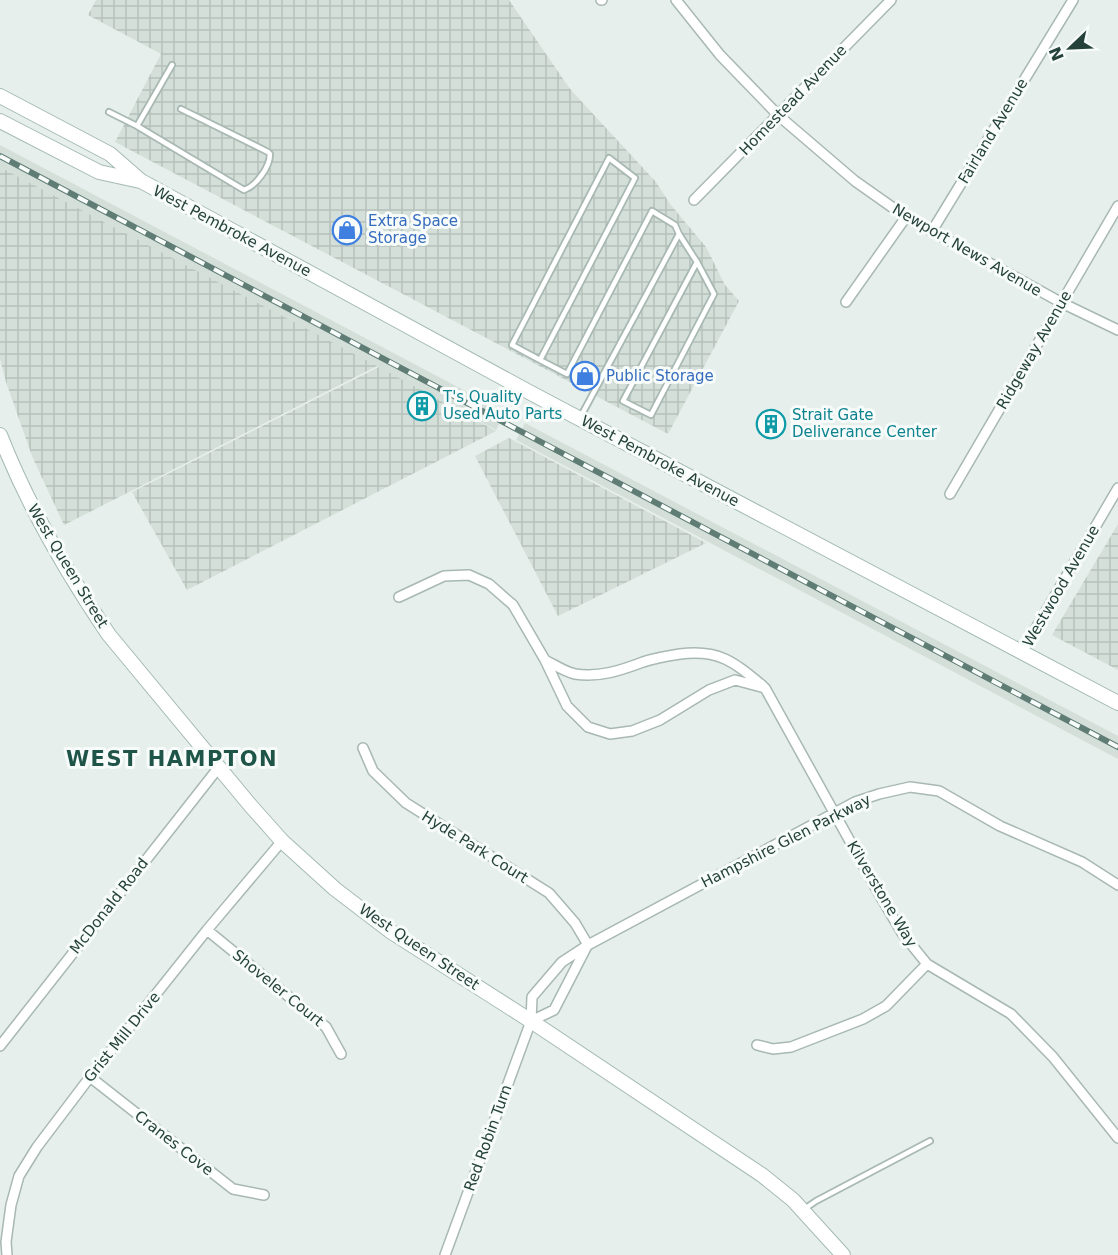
<svg xmlns="http://www.w3.org/2000/svg" width="1118" height="1255" font-family="'DejaVu Sans',sans-serif">
	<style>
		.built { fill: #d4dfda }
		.industrial { fill: url(#industrial-grid) }
		.lines { fill: none; stroke-linecap: round; stroke-linejoin: round }
		.service-casing { stroke: #a8b8b2; stroke-width: 8 }
		.minor-casing { stroke: #a8b8b2; stroke-width: 12 }
		.secondary-casing { stroke: #a4bbb3; stroke-width: 16 }
		.service { stroke: #fff; stroke-width: 4.5 }
		.minor { stroke: #fff; stroke-width: 9 }
		.secondary { stroke: #fff; stroke-width: 14 }
		.rail-casing { stroke: #5f7d75; stroke-width: 6 }
		.rail { stroke: #f7fbf9; stroke-width: 4; stroke-dasharray: 11; stroke-linecap: butt }
		.labels { text-anchor: middle; stroke-width: 6; stroke-linejoin: round; paint-order: stroke }
		.street-label { font-size: 15px; fill: #24423a; stroke: #f7fbf9 }
		.shop-label { font-size: 15px; fill: #366cbe; stroke: #f7fbf9; text-anchor: start }
		.culture-label { font-size: 15px; fill: #0d838f; stroke: #f7fbf9; text-anchor: start }
		.district-label { font-size: 21px; font-weight: bold; letter-spacing: 1.5px; fill: #1f5548; stroke: #f7fbf9 }
	</style>
	<defs>
		<pattern id="industrial-grid" width="8" height="8" patternUnits="userSpaceOnUse" patternTransform="scale(1.5)"><rect width="8" height="8" fill="#d4dfda"/><path d="M0 4h8M4 0v8" fill="none" stroke="#b6c1bc"/></pattern>
	</defs>
	<rect width="100%" height="100%" fill="#e6efeb"/>
	<path class="built" d="M0,145L505,412L496,430L0,167Z
		M525,423L1118,736V759L516,440Z"/>
	<path class="industrial" d="M96,0H509L570,89L656,182L670,204L706,247L725,285L739,301L668,434L115,142L161,54L88,15Z
		M0,167L377,366L64,525L32,456L6,382L0,359Z
		M379,367L496,431L187,590L132,492Z
		M509,438L706,543L558,616L475,456Z
		M1118,524V670L1052,635Z"/>
	<g class="lines">
		<g class="service-casing">
			<path id="service" d="M109,112L137,126L244,190C256,186 270,167 270,154L268,152L181,109
				M137,126L172,65
				M540,360L512,345L609,158L635,178L540,360L567,374L652,211L675,225L679,234
				M581,416L679,234L697,262L714,294L651,415L623,401L697,262
				M803,1210L816,1201L930,1141"/>
		</g>
		<g class="minor-casing">
			<path id="minor" d="M601,0H602
				M676,0L720,55L779,116L855,181L906,217L1062,303L1118,330
				M694,200L891,0
				M932,231L1073,0
				M846,302L906,217
				M950,494L1118,206
				M399,597L444,576L469,575L489,584L513,605L545,660L567,706L588,727L610,734L632,731L660,720L709,690L735,680L765,688L882,899L902,933L927,964L1011,1014L1053,1057L1118,1138
				M1022,652L1118,488
				M545,660C555,665 565,672 575,674C599,678 622,670 643,662C655,658 667,656 680,654C719,649 734,662 763,686
				M363,748L373,771L406,803L549,893L575,923L588,945
				M207,930L326,1027L341,1054
				M531,1021L554,1010L587,946
				M757,1045L773,1049L791,1047L863,1019L886,1006L927,964
				M0,1046L219,767
				M90,1077L233,1189L264,1195
				M7,1255L6,1242L11,1205L19,1176L37,1147L90,1077L207,930L282,841
				M445,1255L531,1021L532,997L562,962L588,945L855,802L879,794L910,787L939,791L1000,826L1082,862L1118,885"/>
		</g>
		<g class="secondary-casing">
			<path id="secondary" d="M0,96L110,154L141,181L529,392L1118,703
				M0,121L99,172L140,181
				M0,435C28,506 66,572 109,635L250,805L282,841L335,889L390,931L531,1021L762,1175L793,1200L843,1255"/>
		</g>
		<use href="#service" class="service"/>
		<use href="#minor" class="minor"/>
		<use href="#secondary" class="secondary"/>
		<g class="rail-casing">
			<path id="rail" d="M0,156L1118,747"/>
		</g>
		<use href="#rail" class="rail"/>
	</g>
	<defs>
		<g id="shop-ring" transform="scale(1.5)"><circle r="9.5" fill="#f7fbf9" stroke="#3f7fe0" stroke-width="1.5"/><path d="M-5-2.5h2.3a2.7 3.5 0 0 1 5.4 0H5L5.5 6h-11ZM-1.5-2.5h3a1.5 2.3 0 0 0-3 0Z" fill="#3f7fe0"/></g>
		<g id="building-ring" transform="scale(1.5)"><circle r="9.5" fill="#f7fbf9" stroke="#0f9aa8" stroke-width="1.5"/><path d="M-4-6H4V6H1V3H-1V6H-4ZM-2.5-4.3h1.7v1.8h-1.7ZM.8-4.3h1.7v1.8H.8ZM-2.5-1h1.7V.8h-1.7ZM.8-1h1.7V.8H.8Z" fill="#0f9aa8"/></g>
	</defs>
	<g fill-rule="evenodd">
		<use href="#shop-ring" x="347" y="230"/>
		<use href="#shop-ring" x="585" y="376"/>
		<use href="#building-ring" x="422" y="406"/>
		<use href="#building-ring" x="771" y="424"/>
	</g>
	<g class="labels">
		<g class="street-label">
			<text transform="translate(793 100) rotate(-46)" y="5">Homestead Avenue</text>
			<text transform="translate(993 131) rotate(-59)" y="5">Fairland Avenue</text>
			<text transform="translate(232 231) rotate(28)" y="5">West Pembroke Avenue</text>
			<text transform="translate(967 250) rotate(30)" y="5">Newport News Avenue</text>
			<text transform="translate(1034 350) rotate(-60)" y="5">Ridgeway Avenue</text>
			<text transform="translate(660 461) rotate(28)" y="5">West Pembroke Avenue</text>
			<text transform="translate(68 566) rotate(59)" y="5">West Queen Street</text>
			<text transform="translate(1061 586) rotate(-60)" y="5">Westwood Avenue</text>
			<text transform="translate(786 841) rotate(-27)" y="5">Hampshire Glen Parkway</text>
			<text transform="translate(475 847) rotate(32)" y="5">Hyde Park Court</text>
			<text transform="translate(882 894) rotate(59)" y="5">Kilverstone Way</text>
			<text transform="translate(109 906) rotate(-52)" y="5">McDonald Road</text>
			<text transform="translate(419 947) rotate(34)" y="5">West Queen Street</text>
			<text transform="translate(278 988) rotate(39)" y="5">Shoveler Court</text>
			<text transform="translate(122 1037) rotate(-51)" y="5">Grist Mill Drive</text>
			<text transform="translate(488 1138) rotate(-70)" y="5">Red Robin Turn</text>
			<text transform="translate(174 1143) rotate(38)" y="5">Cranes Cove</text>
		</g>
		<g class="shop-label">
			<text x="368" y="226">Extra Space<tspan x="368" dy="17">Storage</tspan></text>
			<text x="606" y="381">Public Storage</text>
		</g>
		<g class="culture-label">
			<text x="443" y="402">T's Quality<tspan x="443" dy="17">Used Auto Parts</tspan></text>
			<text x="792" y="420">Strait Gate<tspan x="792" dy="17">Deliverance Center</tspan></text>
		</g>
		<g class="district-label">
			<text x="172" y="766">WEST HAMPTON</text>
		</g>
	</g>
	<g transform="translate(1070 48) rotate(247)" stroke="#f7fbf9" stroke-width="4.5" paint-order="stroke">
	<path d="M0-4.5L10 22L0 15L-10 22Z" fill="#24423a"/>
	<text y="-9" font-size="16" font-weight="bold" text-anchor="middle" fill="#24423a">N</text>
	</g>
</svg>
